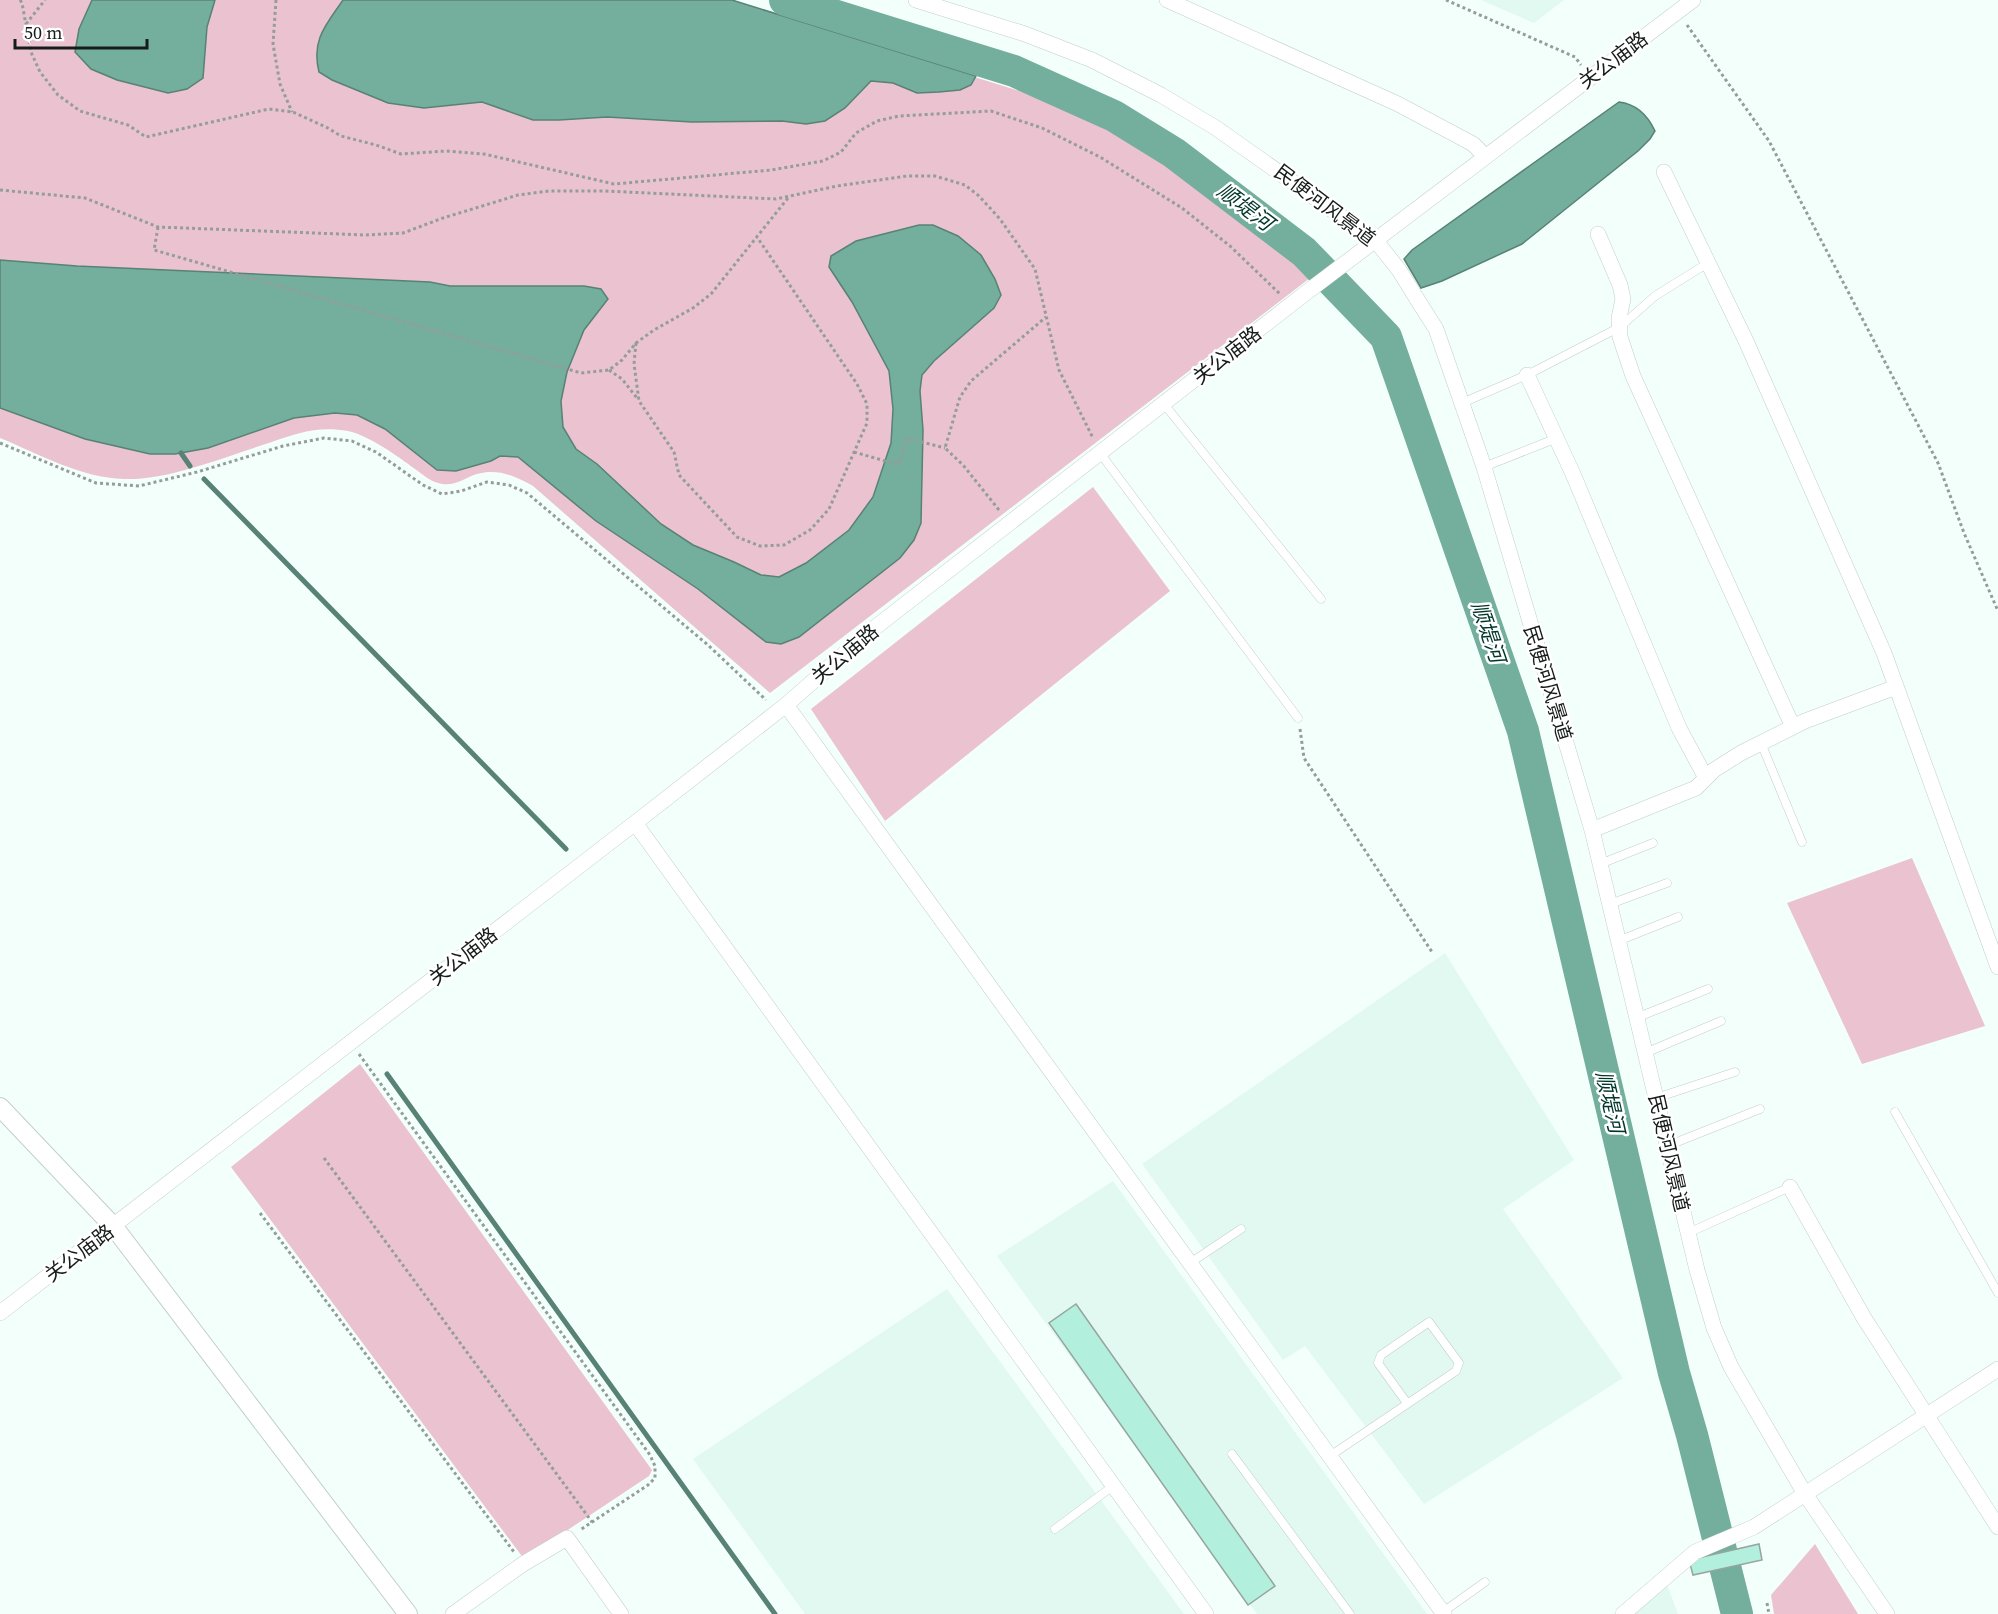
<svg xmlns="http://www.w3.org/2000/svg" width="1998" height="1614" font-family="'Source Serif 4','Noto Sans SC',serif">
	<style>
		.built { fill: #e1f9f1 }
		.green { fill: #ebc3d0 }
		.water { fill: #74ae9d; stroke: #588276; stroke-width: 1.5 }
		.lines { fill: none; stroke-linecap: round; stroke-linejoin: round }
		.stream { stroke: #588276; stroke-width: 5 }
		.river { stroke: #74ae9d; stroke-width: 32 }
		.building { fill: #b3efdd; stroke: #97a4a0; stroke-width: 1.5 }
		.service-casing { stroke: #c1cfcb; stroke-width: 9 }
		.minor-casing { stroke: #c1cfcb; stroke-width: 16 }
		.tertiary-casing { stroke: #c1cfcb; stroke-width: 20 }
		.path { stroke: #949d9a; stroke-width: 3; stroke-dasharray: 3 3; stroke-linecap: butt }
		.service { stroke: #fff; stroke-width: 8 }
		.minor { stroke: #fff; stroke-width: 15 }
		.tertiary { stroke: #fff; stroke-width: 18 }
		.labels { text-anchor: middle; stroke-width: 5; stroke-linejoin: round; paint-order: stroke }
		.street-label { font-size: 20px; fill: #161c1a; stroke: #fff }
		.water-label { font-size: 21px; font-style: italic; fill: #00362b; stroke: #fff }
	</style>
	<rect width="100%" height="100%" fill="#f3fffb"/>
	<path class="built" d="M1481,0H1564L1534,23Z
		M1445,953L1574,1160L1503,1209L1623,1378L1424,1504L1305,1346L1283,1360L1142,1164Z
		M1113,1181L1427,1614H1257L997,1256Z
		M947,1289L1184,1614H805L693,1459Z
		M1666,1582L1678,1614H1631Z"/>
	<path class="green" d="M0,0H726L1049,100L1106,129L1167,165L1258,228L1296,261L1310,278L770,693L533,486C515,476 498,468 477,474C464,478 453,488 438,483C430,481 422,474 415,469C399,457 368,435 348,431C317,426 298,433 269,443C227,456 167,481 124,479C81,478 39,454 0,438Z
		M1093,487L1170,591L885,821L811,709Z
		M1912,858L1985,1026L1862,1064L1787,903Z
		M360,1064L652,1470L649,1476L524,1559L231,1167Z
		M1815,1544L1858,1614H1774L1771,1595Z"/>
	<path class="water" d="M92,0H215L207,27L203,78L187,89L168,93L117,80L91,69L75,52L79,29Z
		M343,0H732L976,76L971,85L960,90L939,92L917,93L893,83L871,81L845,108L825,121L806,124L782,121L692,122L607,117L559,120H533L482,102L424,108L388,103L332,80L319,72C311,40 326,25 343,0Z
		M1619,102C1636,104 1648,116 1655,131L1650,139L1638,151L1522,244L1442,281L1421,288L1404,259L1412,250Z
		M919,225H933L958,236L981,255L995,279L1001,295L994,308L934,361L922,375L920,391L923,430L921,523L914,540L900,558L799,637L781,644L766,642L698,589L596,521L518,457L500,456L491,461L456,471L437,470L385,429L357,415L335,413L294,418L208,448L175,454H150L85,439L0,408V260L77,266L430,282L450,286H584L601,289L608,299L584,330L567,372L561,401L563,427L576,449L597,464L661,524L693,545L734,562L761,575L779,577L806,563L849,530L873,497L891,443L893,409L889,371L852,302L829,267L831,256L856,241Z"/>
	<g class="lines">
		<path class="stream" d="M181,453L190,466
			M204,479L566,849
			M387,1074L775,1614"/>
		<path class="river" d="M785,0L1014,71L1114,116L1174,153L1304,252L1386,337L1523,731L1674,1373L1692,1435L1737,1614"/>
	</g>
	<path class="building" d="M1076,1304L1275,1586L1248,1605L1049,1323Z
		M1759,1544L1762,1560L1693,1575L1689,1560Z"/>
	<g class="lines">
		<g class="service-casing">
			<path id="service" d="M1462,403L1527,375L1620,327L1655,296L1708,263
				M1164,404L1321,599
				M1100,453L1298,718
				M1484,467L1557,438
				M1761,743L1802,842
				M1600,864L1653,843
				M1610,904L1667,883
				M1618,941L1678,917
				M1636,1018L1708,989
				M1645,1053L1721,1021
				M1656,1098L1735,1072
				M1895,1112L1998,1293
				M1667,1146L1760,1109
				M1688,1233L1790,1187
				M1190,1263L1241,1229
				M1232,1454L1350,1614
				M1330,1456L1456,1371L1459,1363L1429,1322L1381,1355L1378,1363L1407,1403
				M1055,1529L1113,1486
				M1443,1612L1485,1582"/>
		</g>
		<g class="minor-casing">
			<path id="minor" d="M916,0L1025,34L1092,60L1161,95L1216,128L1376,241L1399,270L1417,299L1436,329L1484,467L1592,830L1697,1270L1714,1328L1731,1367L1805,1494L1887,1614
				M1167,0L1398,104L1473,144L1485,156
				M1664,172L1746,341L1884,653L1998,967
				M1598,234L1620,285L1623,299L1619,318L1620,337L1633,376L1793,727
				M1527,375L1573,474L1679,728L1706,778
				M786,705L1444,1614
				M635,823L1206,1614
				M1592,830L1696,788L1714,770L1741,753L1805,721L1896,687
				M1790,1187L1864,1318L1998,1527
				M0,1313L635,823L786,705L868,633L1307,292L1693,0
				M453,1614L523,1564L567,1538L621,1614
				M1623,1614L1695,1552L1754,1527L1998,1369"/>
		</g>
		<g class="tertiary-casing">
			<path id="tertiary" d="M0,1107L114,1227L408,1614"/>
		</g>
		<path class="path" d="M20,0L22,3L31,52L40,72L58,95L80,111L128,125L146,137L269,109L293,112L326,127L341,136L376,145L401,154L446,151L484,154L614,184L771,170L823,161L841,152L856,133L877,121L899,116L991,111L1042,128L1100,157L1182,208L1230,246L1280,294
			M276,0L273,44L280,84L292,112
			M1446,0L1575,57L1581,65
			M26,24L45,0
			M1687,25L1769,141L1938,463L1964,533L1998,611
			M0,190L85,198L158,227L366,235L403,233L443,218L518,195L549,191H605L776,199L837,186L907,176H935L965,185L979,196L1000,219L1035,269L1059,370L1093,438
			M158,227L154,250L581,373L609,370L622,360L636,343L654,330L693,308L711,294L788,198
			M636,343L634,364L639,401L674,452L679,475L737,537L760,546L784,545L810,530L829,509L867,423V404L857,384L757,237
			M609,370L622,379L637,398
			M0,443L96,483L139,486L197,472L283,446L324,438L352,441L376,452L423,485L442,494L461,491L487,482L509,485L527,493L708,645L766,700
			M854,452L899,465L906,438L945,448
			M999,510L963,465L945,448L960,397L971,381L1046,317
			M1300,729L1304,758L1432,952
			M359,1054L650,1455L655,1466V1478L648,1485L580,1530
			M324,1158L592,1522
			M260,1213L514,1552
			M1767,1603L1769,1614"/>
		<use href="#service" class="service"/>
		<use href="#minor" class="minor"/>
		<use href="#tertiary" class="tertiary"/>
	</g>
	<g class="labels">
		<g class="street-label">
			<text transform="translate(1613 60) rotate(-37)" y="7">关公庙路</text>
			<text transform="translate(1325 205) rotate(37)" y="7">民便河风景道</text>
			<text transform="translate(1227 355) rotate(-38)" y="7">关公庙路</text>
			<text transform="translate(845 654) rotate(-40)" y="7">关公庙路</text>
			<text transform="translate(1548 683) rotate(73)" y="7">民便河风景道</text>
			<text transform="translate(463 956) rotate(-38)" y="7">关公庙路</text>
			<text transform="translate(1669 1153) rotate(77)" y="7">民便河风景道</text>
			<text transform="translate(79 1253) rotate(-37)" y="7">关公庙路</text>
		</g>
		<g class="water-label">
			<text transform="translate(1245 207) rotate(37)" y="7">顺堤河</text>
			<text transform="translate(1488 632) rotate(71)" y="7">顺堤河</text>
			<text transform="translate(1610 1102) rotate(77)" y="7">顺堤河</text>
		</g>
	</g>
	<path d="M15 39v9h132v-9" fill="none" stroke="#161c1a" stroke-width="3"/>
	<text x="24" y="39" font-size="18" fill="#161c1a" stroke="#ffffff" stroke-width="4.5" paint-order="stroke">50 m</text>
</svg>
